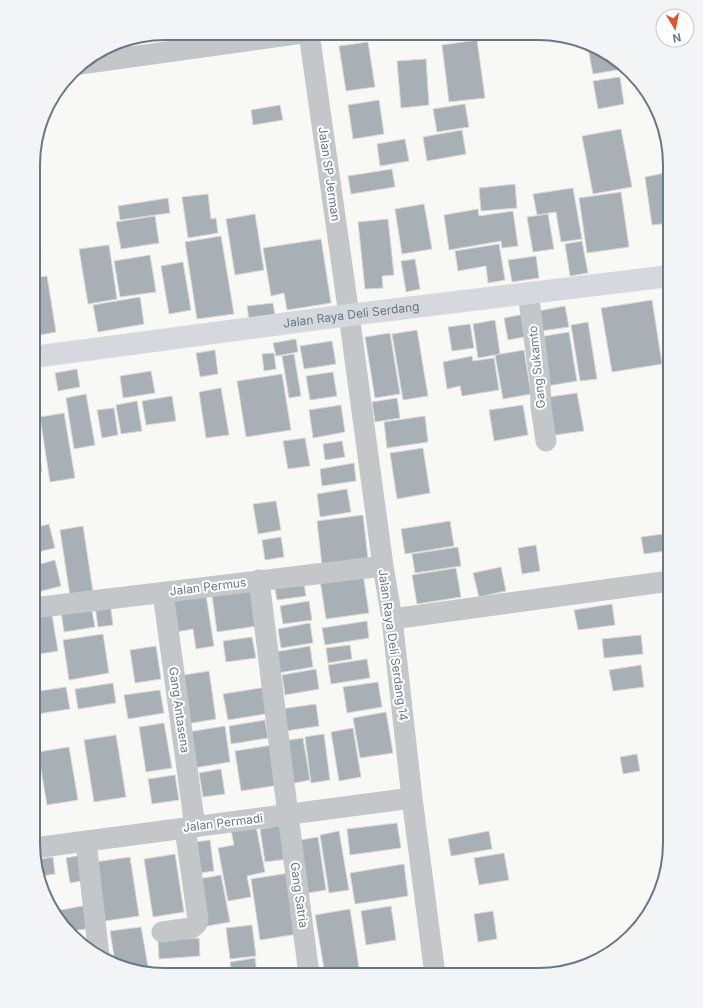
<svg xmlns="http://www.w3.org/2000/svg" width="703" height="1008" font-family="Inter,sans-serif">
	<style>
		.building { fill: #a8b0b6; stroke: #d9d9d7 }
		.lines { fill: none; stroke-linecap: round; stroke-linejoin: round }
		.street { stroke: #c3c7ca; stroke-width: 21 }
		.primary { stroke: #d5d9dd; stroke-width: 22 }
		.labels { text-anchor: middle; stroke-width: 4; stroke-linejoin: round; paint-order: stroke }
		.street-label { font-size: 12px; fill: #687885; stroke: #fff }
		.rim { fill: none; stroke: #687885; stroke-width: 2 }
	</style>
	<rect width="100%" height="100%" fill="#f8f8f5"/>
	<path class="building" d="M130,39L131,47L110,51L109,47L122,40Z
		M477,40L485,98L449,102L442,45Z
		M368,42L375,87L346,91L339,46Z
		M588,48L618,60L622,65L623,69L593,74Z
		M426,59L429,105L401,108L397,61Z
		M620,77L624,104L598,109L593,81Z
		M379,100L384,134L353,139L348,105Z
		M465,104L469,127L437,132L433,109Z
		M280,105L283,120L253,125L251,110Z
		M621,129L632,187L593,194L582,136Z
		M462,130L466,154L427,161L423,137Z
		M405,139L409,161L380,166L377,144Z
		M392,169L395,187L351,194L348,176Z
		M670,172V223L652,225L645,177Z
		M515,184L517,208L481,211L479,188Z
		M573,188L582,239L561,242L556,212L537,215L533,194Z
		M621,192L629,247L587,253L579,198Z
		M208,194L211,219L216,218L218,233L188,238L182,197Z
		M168,198L170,213L120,220L118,206Z
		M424,204L432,249L402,254L395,209Z
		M478,209L479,216L513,211L518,246L502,248L501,241L449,250L444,215Z
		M255,214L264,270L235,275L226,219Z
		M548,214L554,249L533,252L527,217Z
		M155,216L159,243L121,249L116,222Z
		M388,219L394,275L382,276L383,288L365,289L358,222Z
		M34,222H36L41,257L34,258Z
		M221,236L234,314L197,319L185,242Z
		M321,239L331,303L287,310L284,293L271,296L263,248Z
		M582,241L588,273L570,276L565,244Z
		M499,244L505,280L488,283L486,266L458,271L455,251Z
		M109,245L117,299L88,304L79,249Z
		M150,255L156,292L120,297L114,261Z
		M536,256L539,278L512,282L508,260Z
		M415,259L420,289L406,292L401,261Z
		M183,262L191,310L169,314L161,266Z
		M47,276L56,332L34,336V278Z
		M140,297L144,324L98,332L93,305Z
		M652,300L662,364L612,372L601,308Z
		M273,303L275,316L249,320L247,306Z
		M565,306L569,327L541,331L538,311Z
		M525,314L529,336L508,340L504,318Z
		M495,320L500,354L478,358L473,324Z
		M588,322L597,379L580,381L571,325Z
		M470,324L474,348L452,351L448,327Z
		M417,330L428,396L403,400L392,334Z
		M569,332L577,381L547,386L539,337Z
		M390,333L400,394L375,398L365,337Z
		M666,337H670V357H669Z
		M296,339L298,352L276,356L273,343Z
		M332,341L336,364L304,369L300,346Z
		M215,350L218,374L200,377L196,353Z
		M524,350L531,394L503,399L495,355Z
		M274,353L276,369L264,371L262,354Z
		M294,354L301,396L289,398L282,356Z
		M472,356L473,361L494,358L499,390L462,396L460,386L447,389L443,362Z
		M77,369L80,387L58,391L55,373Z
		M151,371L155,393L123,398L120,376Z
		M333,372L337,396L310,400L306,376Z
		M282,374L291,430L246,437L237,381Z
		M221,388L229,435L206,438L199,392Z
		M577,393L584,431L548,436L542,398Z
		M86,394L95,445L74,449L66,398Z
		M172,396L176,421L146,425L142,401Z
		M397,398L400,418L375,422L372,402Z
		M137,401L142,431L121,434L116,405Z
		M341,405L345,432L313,438L309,410Z
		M523,405L528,435L494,441L489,410Z
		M114,408L118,435L102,438L97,410Z
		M64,413L75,478L50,482L40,417Z
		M425,416L428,442L387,448L384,422Z
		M35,427L42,471L34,473V428Z
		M305,438L310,466L288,469L283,441Z
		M670,438V471H669L664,439Z
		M342,441L345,457L325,460L323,444Z
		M423,448L430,493L397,499L390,453Z
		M354,463L356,481L322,486L320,469Z
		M347,489L351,512L320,517L317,494Z
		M276,501L281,530L258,534L253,504Z
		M363,515L368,559L322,565L317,521Z
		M450,521L454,546L405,554L401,529Z
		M49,524L55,548L33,553L34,528Z
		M83,526L93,592L70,596L60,530Z
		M663,534L666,551L644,554L641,537Z
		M281,537L284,557L265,560L262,540Z
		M536,545L540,571L522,574L518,548Z
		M458,547L461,566L415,573L412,554Z
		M55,560L61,586L34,593L33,566Z
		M501,567L506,591L479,597L473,573Z
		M456,568L461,597L417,604L412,575Z
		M363,574L369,613L326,619L320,580Z
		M303,578L306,596L277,600L274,583Z
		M205,589L214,646L196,649L193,629L170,633L164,595Z
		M251,589L257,626L217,632L212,595Z
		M309,601L312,620L283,624L280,606Z
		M110,603L113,625L98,627L95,606Z
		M612,604L615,625L578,630L574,610Z
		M91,606L95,627L64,632L61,611Z
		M52,615L58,651L33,655V618Z
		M367,621L369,638L325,645L322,628Z
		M310,623L313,643L281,648L278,629Z
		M103,634L109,673L69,680L63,640Z
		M641,635L643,654L604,658L602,639Z
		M252,637L256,658L226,662L223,641Z
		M350,645L352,659L328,663L326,648Z
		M156,646L161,679L135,683L130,650Z
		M310,646L313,667L278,673L275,652Z
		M367,659L370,678L331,684L328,665Z
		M641,665L644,687L613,691L609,670Z
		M316,669L319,689L285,695L282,675Z
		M209,671L216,719L186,724L178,676Z
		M378,682L382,707L347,713L343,687Z
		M113,683L116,703L78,709L75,689Z
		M66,687L70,709L37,714L33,692Z
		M267,687L271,713L228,720L223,694Z
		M160,690L164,713L128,719L124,695Z
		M316,704L319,726L285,731L281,709Z
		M386,712L393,753L360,758L353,718Z
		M265,720L268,738L231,744L229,726Z
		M164,723L172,768L146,772L139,727Z
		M225,726L230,762L194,768L188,732Z
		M353,728L361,777L339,781L331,732Z
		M324,734L330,780L311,783L305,737Z
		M116,735L126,797L94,802L84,740Z
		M303,738L310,780L290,784L283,741Z
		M273,745L279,785L241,791L235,751Z
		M69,747L78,800L47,805L38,752Z
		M637,754L640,771L623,774L620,757Z
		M221,769L225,794L203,797L199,773Z
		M175,775L179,800L152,804L148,779Z
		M397,823L401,848L350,855L347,829Z
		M283,825L288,859L265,862L260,829Z
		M256,826L265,872L247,876L251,897L228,901L218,848L234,845L231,830Z
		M339,831L349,890L329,893L320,835Z
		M489,831L492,849L451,856L448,839Z
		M318,837L326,890L302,894L294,841Z
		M210,840L214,871L193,874L189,843Z
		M504,853L509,880L479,885L474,858Z
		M175,854L184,912L153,917L144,859Z
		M82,855L86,880L70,883L66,858Z
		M53,857L55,874L41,876L39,859Z
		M130,857L139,916L105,921L95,862Z
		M404,864L408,896L355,904L350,873Z
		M289,873L298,934L260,940L251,879Z
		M221,875L230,922L202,927L193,880Z
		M88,905L92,928L72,931L56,912L55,911Z
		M391,906L396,940L366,945L361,911Z
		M350,909L359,968L325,974L315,915Z
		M493,911L497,939L478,942L474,914Z
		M252,925L256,956L230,959L226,928Z
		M141,927L149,972L145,973L115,962L110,931Z
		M199,938L200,956L159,959L158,941Z
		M255,958L257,974H232L230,962Z
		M223,970L224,974H196Z"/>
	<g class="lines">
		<path class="street" d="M309,33L349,315L383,566L392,619L412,798L435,975
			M80,64L303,33
			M528,293L540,381L541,407L546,441
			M259,580L288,815L309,974
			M163,593L195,827
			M33,608L383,566
			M392,619L670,581
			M86,841L99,956
			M34,848L412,798
			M162,932L191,928C195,926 197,925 198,920L185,828"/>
		<path class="primary" id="s1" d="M34,357L349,315L670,276"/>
	</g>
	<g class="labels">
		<g class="street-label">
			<text transform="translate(329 174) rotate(82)" y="4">Jalan SP Jerman</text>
			<text dy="4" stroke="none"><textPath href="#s1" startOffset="320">Jalan Raya Deli Serdang</textPath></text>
			<text transform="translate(537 367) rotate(-96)" y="4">Gang Sukamto</text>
			<text transform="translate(208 587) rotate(-7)" y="4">Jalan Permus</text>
			<text transform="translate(393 645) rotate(82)" y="4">Jalan Raya Deli Serdang 14</text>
			<text transform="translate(179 710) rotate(82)" y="4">Gang Antasena</text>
			<text transform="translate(223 823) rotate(-7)" y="4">Jalan Permadi</text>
			<text transform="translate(299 895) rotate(82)" y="4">Gang Satria</text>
		</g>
	</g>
	<path d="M0 0H703V1008H0ZM165 40H538A125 125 0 0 1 663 165V843A125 125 0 0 1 538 968H165A125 125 0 0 1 40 843V165A125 125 0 0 1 165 40Z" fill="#f3f4f5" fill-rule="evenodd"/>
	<path class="rim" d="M165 40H538A125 125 0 0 1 663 165V843A125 125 0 0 1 538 968H165A125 125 0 0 1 40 843V165A125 125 0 0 1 165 40Z"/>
	<g transform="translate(675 28) rotate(170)"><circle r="19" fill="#ffffff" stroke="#c3c9ce"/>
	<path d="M0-3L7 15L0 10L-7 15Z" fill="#de582f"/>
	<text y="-6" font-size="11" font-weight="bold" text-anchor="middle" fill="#687885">N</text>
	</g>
</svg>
